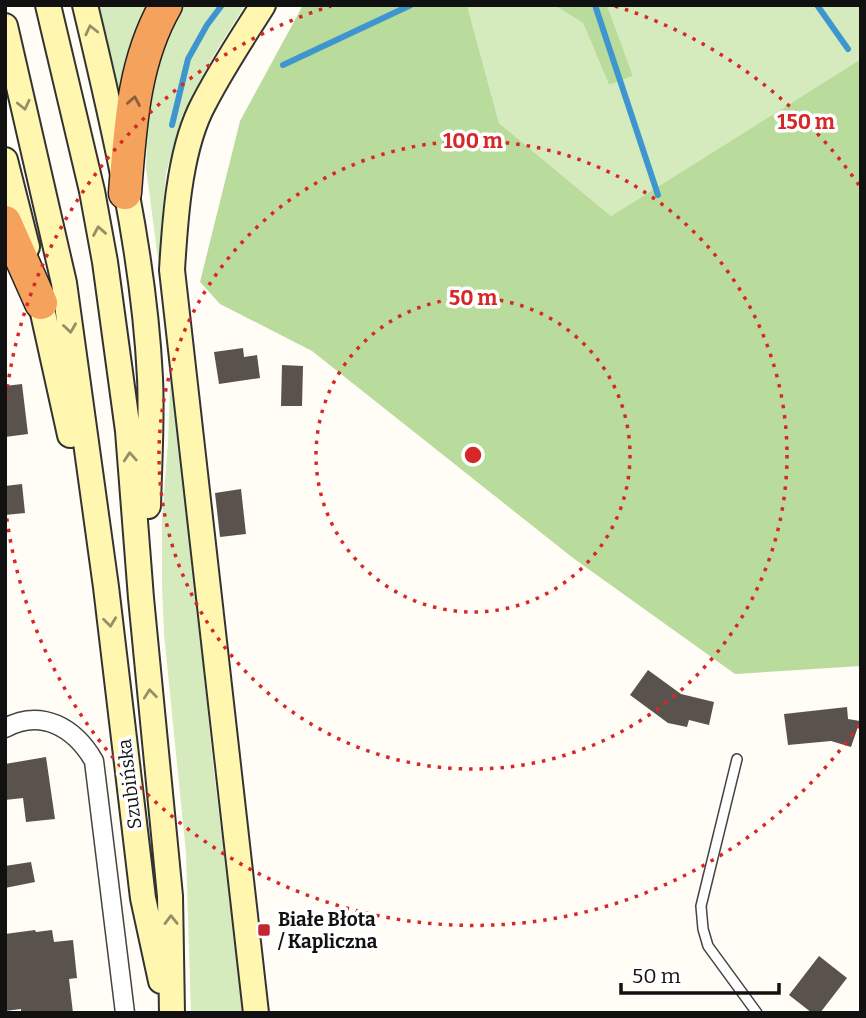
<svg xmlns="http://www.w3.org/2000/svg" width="866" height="1018" font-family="Bitter,serif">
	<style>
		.green { fill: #d5ebbd }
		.forest { fill: #b9dc9c }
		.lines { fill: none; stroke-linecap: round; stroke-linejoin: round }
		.stream { stroke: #3f96cf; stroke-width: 6 }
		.building { fill: #5a524d }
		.lane-casing { stroke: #444; stroke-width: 12 }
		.street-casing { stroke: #444; stroke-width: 21 }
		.secondary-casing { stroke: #333; stroke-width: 28 }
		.highway-casing { stroke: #222; stroke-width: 35 }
		.lane { stroke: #fff; stroke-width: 9 }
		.street { stroke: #fff; stroke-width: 18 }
		.secondary { stroke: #fff6b0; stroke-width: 24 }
		.highway { stroke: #f5a25d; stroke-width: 32 }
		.oneway { stroke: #948f68 }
		.oneway2 { stroke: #8e613b }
		.ring { fill: none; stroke: #d62828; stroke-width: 3.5; stroke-dasharray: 3.5 7 }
		.poi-dot { fill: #c4262e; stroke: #fff; stroke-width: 2.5 }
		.labels { text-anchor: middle; stroke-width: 7; stroke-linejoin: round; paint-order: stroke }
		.street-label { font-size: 19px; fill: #111; stroke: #fff }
		.poi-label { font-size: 19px; font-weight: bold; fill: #111; stroke: #fff; text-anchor: start }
		.centre { fill: #d62828; stroke: #fff; stroke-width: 3.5 }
		.ring-label { font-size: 21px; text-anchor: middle; font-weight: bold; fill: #d62828; stroke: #fff; stroke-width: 7; stroke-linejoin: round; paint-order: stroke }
	</style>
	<rect width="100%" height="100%" fill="#fffdf5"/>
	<path class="green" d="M95,5H151L116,112Z
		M181,5H245L214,55L182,116L166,173L161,229L172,322L185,487L214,773L244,1013H191L186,853L164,634L162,584V518L168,442L171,360L146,167L148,121L144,118L161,47Z
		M467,5H554L583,23L609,85L633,76L607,5H861V59L611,216L499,123Z"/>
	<path class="forest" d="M303,5H467L499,123L611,216L861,59V666L735,674L573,558L312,351L220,304L200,282L240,121Z
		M554,5H607L633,76L609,85L583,23Z"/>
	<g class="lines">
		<path class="stream" d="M595,5L658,195
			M817,5L848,49
			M283,65L411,5
			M172,125L188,59L207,25L222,5"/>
	</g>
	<path class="building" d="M243,348L244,357L257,355L260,378L219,384L214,352Z
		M282,365L303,366L302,406H281Z
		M22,384L28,434L5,437V386Z
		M22,484L25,513L5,515V486Z
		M241,489L246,534L220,537L215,493Z
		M648,670L681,694L714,702L709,725L689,720L687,727L668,723L630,695Z
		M847,707L848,719L860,721L851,747L831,741L788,745L784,714Z
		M46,757L55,819L26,822L23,798L5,800V764Z
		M31,862L35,882L5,888V866Z
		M35,930L36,932L52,930L54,942L73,940L77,978L69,979L73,1013H21V1009L5,1011V934Z
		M819,956L847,978L820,1013H812L789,995Z"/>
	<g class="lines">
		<g class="lane-casing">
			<path id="lane" d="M737,759L701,906L703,929L708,946L757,1013"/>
		</g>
		<g class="street-casing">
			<path id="street" d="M5,728C42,708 75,728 94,761L125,1013"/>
		</g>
		<g class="secondary-casing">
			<path id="secondary" d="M48,5L92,191L105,262L128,431L141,598L170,896L172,1013
				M85,5C114,126 144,254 150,378C152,420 149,464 148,506
				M5,26L64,283L106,587L143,898L161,981
				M5,160L27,247
				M37,286L70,435
				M256,1013L172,270C175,221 179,156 200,111C218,74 241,40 263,5"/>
		</g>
		<g class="highway-casing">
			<path id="highway" d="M125,193C130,129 133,62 166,5
				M5,222L41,303"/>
		</g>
		<use href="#lane" class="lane"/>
		<use href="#street" class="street"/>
		<use href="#secondary" class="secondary"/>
		<use href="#highway" class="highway"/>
	</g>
	<defs><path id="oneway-chevron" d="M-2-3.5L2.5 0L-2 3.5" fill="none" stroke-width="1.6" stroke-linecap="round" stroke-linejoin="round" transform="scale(1.75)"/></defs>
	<g class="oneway">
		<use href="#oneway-chevron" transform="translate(91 30) rotate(-103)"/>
		<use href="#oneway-chevron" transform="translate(24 105) rotate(77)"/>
		<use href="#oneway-chevron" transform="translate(99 231) rotate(-100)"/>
		<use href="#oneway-chevron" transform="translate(70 328) rotate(82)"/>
		<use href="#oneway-chevron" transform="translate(130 457) rotate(-94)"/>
		<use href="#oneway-chevron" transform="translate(110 622) rotate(83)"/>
		<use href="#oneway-chevron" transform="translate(150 694) rotate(-96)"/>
		<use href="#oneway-chevron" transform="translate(171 920) rotate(-91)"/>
	</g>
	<use class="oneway2" href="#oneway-chevron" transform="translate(134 101) rotate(-80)"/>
	<g class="ring">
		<circle cx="473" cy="455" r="157"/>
		<circle cx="473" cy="455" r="314"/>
		<path d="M859 725A471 471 0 0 1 6 512M6 398A471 471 0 0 1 331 6M615 6A471 471 0 0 1 859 185"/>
	</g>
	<rect class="poi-dot" x="257" y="923" width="14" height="14" rx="3.5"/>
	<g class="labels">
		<g class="street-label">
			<text transform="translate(129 784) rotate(-97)" y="7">Szubińska</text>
		</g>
		<g class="poi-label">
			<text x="278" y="926">Białe Błota<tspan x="278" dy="22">/ Kapliczna</tspan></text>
		</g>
	</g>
	<circle cx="473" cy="455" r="10" class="centre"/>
	<g class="ring-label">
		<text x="806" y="129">150 m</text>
		<text x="473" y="148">100 m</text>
		<text x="473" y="305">50 m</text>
	</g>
	<rect width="866" height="1018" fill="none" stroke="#111111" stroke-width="14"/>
	<path d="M621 983v10h158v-10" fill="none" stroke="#111111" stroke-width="3.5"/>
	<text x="632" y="983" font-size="21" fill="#111111" stroke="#ffffff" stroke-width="5" paint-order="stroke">50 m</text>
</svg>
